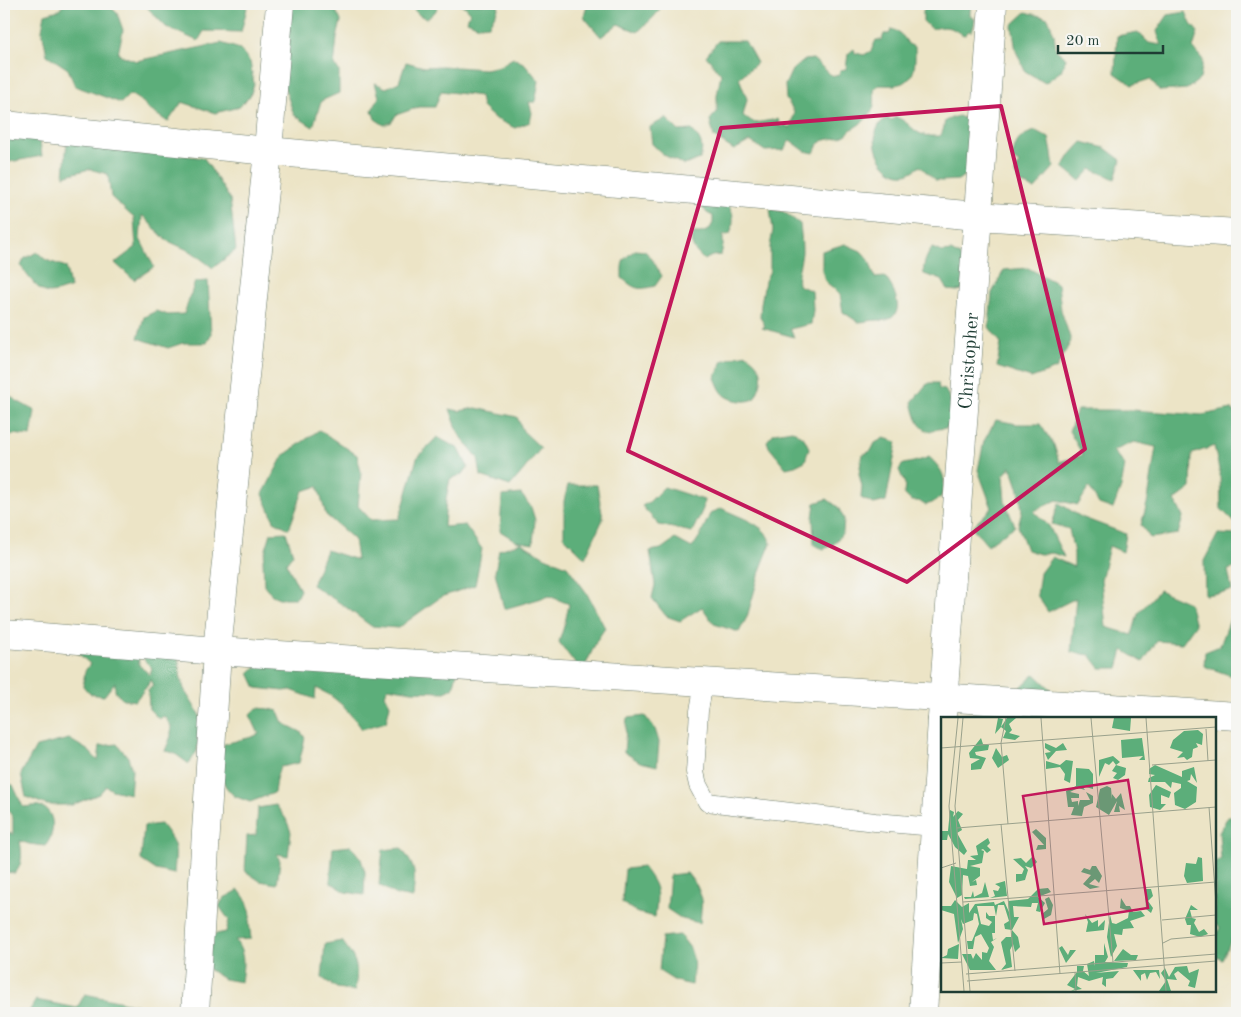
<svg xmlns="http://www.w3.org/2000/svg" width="1241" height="1017" font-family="'Old Standard TT',serif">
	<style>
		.forest { fill: #5cae7a; stroke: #3e7657 }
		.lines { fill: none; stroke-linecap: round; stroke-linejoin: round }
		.service-casing { stroke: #677767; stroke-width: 19 }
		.minor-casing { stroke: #677767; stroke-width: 29 }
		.service { stroke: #fff; stroke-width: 18 }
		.minor { stroke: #fff; stroke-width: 28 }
		.marked { fill: none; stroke: #c2185b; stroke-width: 4; stroke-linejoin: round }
		.labels { text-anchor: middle; stroke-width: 4; stroke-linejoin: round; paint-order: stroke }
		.street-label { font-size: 19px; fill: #1f3d34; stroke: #f6f6f2 }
		.inset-road { fill: none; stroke: #9aa18c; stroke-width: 1 }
		.view { fill: #c2185b; fill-opacity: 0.15; stroke: #c2185b; stroke-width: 2.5 }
		.inset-edge { fill: none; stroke: #1f3d34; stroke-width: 2.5 }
	</style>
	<rect width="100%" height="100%" fill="#f6f6f2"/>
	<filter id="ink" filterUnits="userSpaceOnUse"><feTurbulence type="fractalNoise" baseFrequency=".02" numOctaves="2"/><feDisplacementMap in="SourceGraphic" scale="10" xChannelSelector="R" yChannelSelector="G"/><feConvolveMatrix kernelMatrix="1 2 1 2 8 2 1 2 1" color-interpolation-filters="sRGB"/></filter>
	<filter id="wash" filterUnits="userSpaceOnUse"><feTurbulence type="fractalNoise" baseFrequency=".0096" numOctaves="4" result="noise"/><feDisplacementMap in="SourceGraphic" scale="20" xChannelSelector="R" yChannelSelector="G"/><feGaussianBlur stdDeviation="1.12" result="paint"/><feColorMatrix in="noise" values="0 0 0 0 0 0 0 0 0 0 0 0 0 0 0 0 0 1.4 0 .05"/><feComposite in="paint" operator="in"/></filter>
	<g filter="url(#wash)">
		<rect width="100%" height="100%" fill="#ece4c6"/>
		<path class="forest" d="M64,4H107L117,13L123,30L118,54L136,61L221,43L240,49L250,62L254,84L250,96L239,107L215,113L182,102L168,122L147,108L144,103L130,94L121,103L75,86L68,69L47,55L42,30L45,14L59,10Z
			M144,4H248L241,32L204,31L198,41L166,27Z
			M267,4H335L334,7L341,21L337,38L334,66L339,70V93L321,101L313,127L294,115L284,86Z
			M408,4H439L435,12L427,19L419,15Z
			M458,4H499L497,11L489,25L479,26L467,21L470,12L466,7Z
			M586,4H662C658,16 646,23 638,32L618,24L601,37L584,17L587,5Z
			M926,4H972L970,11V16L975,19L974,25L972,31H969L965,35C958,34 956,29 950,28C935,24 936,35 923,21V11Z
			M1026,12L1048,18L1054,34L1056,50L1066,58L1061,71L1045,83L1025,71L1016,51L1012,25Z
			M1186,12L1191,24L1198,32L1193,48L1203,60L1200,79L1187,89L1160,91L1150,79L1132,85L1115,73L1117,36L1138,32L1149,43L1161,45L1157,31L1168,15Z
			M892,29C899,32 904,36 908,44L915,47C915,61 917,81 899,84C893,86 885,85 879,85L874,89C874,94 875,101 874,106C871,116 861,124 852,129C849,131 847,135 843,136C829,142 822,134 814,153L805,151L790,140L784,150L765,151L750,141L734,150L714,137L710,120L717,112V96L721,74L706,56L718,41H745L757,63L739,78L747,99L743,116L755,123L778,119L780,127L785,125L790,128L793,118L794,111L786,99L785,85L792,70L805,60L813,59L831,75L839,76L840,70L846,69L848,54L854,49L855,53L864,55L871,51L876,40H882L884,34H889Z
			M513,58L525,64L539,81L535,102H529L532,113L530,122L515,128L494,118L482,107L480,96L441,91L435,107H419L396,115L392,122L384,125L375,119L372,110L379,97L375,83L386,88L399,82L406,62L424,67L442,66L485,69L500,66Z
			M959,116L963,118L975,132L969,172L958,180L941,181L935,180L920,166C916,169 911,173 906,174C882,178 862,134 886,118L892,120L896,117C914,124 913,137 935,136C940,136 940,137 942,133C944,129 944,124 945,121L954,117Z
			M666,118L679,131L692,130C701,141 704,145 700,159L684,165L664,155L652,144L650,127Z
			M4,123L39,134L42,156L4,163Z
			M1036,131L1049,138L1052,153L1054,167L1035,189L1022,184L1015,174L1019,163L1012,159C1015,142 1019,135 1036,131Z
			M67,140L204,158L230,199L236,250L213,268L192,252L166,240L142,215L140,239L154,267L134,280L115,263L136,247L134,218L111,197L108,174L89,169L64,176Z
			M1082,142L1105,148L1121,160L1115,179L1091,169L1080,181L1063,167L1071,154Z
			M723,196C733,210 736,217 730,234L723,236V246L721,255L712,256L704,260C696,252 688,245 693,233H701L709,230L713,223V216L707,213L702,207L704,197Z
			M770,209L784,212L800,224C801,233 802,243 802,252C801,264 796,274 798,285L812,291L813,310L811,324L790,329L794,337L762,328L765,326L760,317L761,304L765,281L770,271V247L773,230Z
			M845,244L861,251L869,260L875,278L885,277C894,288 907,315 886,320C883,321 881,320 878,320C871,320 865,322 858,322L843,312L840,294L825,281L822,270V251Z
			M932,248L942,252L951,251L960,256L965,267L962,290L957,291L948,290L942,280L924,274C922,266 927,255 932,248Z
			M635,250L645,251L652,259L662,276L655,286C638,290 636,290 622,278C622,261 621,261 635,250Z
			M37,252L46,260L66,267L70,288C64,289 56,293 50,293C40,294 26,274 21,266L24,259Z
			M1028,268L1058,284L1061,310L1071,341L1056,369L1031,378L997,367L1001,343L989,327L992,293L1004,270Z
			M208,281L211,334L207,343H183L168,348L138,338L144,317L156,311L168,315L184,314L195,282Z
			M747,354C751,358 756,362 759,367C765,377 759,390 754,399C747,403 733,401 726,396C720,392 718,384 715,378L723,361L736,356Z
			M930,383H938L939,389L945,390C954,404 954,414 947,428L937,429L930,432C917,427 915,414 912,402L926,385Z
			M8,394L17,401L35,411L31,436L13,434L4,443V395Z
			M476,408L517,417L523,431L541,448L522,472L510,486L481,476L478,458L459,434L450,409L459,411Z
			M1232,409L1237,418V525L1221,509L1220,474L1214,446L1192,454L1191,488L1175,500L1183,517L1178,534L1150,538L1141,525L1148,500L1156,447L1134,442L1113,451L1125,465L1121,487L1113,509L1099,504L1089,487L1078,505L1057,500L1034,511L1049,526L1064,557L1052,553L1040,554L1027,550L1018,526L1022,510L1019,490L1011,466L1003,476L1005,502L1015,526L987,545L972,527L992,508L978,470L984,441L996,420L1017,424H1040L1054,445L1059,462L1083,455L1069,431L1077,410H1132L1202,415Z
			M319,430L357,455L361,472L358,506L371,520L399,519L405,500L417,458L437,437L459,449L468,467L463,474L450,479L446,499L444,527L465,525L482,549L475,585L441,597L398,628L371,626L343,605L312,585L326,550L357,560L354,539L326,515L318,486L303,491L289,529L274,521L263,494L283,456Z
			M792,430L804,438L809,448L805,461L795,466L786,468L769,447L767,441L774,433Z
			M884,438L897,442L886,501L874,504L861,498L862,486L859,474L862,455L871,451L875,443Z
			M929,457C936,463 943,471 944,480C945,485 942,492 941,497L932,503L925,505L919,501H911L904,494L905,484L899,470L903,464C910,463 923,460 929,457Z
			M568,485H597L603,519L585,558L564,537V501Z
			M664,487L704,500L703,509L692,532L659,525L642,506L649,502Z
			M521,494L531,507L535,520L533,544L516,541L500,531L502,496Z
			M827,499L838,507L844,519L843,532L834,544L824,549L814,545L813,518L815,503Z
			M1059,503L1081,517L1126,534L1123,552L1109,546L1101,580L1106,627L1132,635L1138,614L1159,590L1189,603L1195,625L1182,643L1157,641L1143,662L1123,650L1118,668H1100L1090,655L1071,652L1076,598L1048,612L1037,595L1040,573L1052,557L1074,567V553L1069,529L1052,524Z
			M721,508C734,515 755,521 765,532C767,535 769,539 771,543L761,568L747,617L739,632L714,624L702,607L680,621L666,616L652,598L655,585L650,551L661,549L675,539L692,548L700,536L710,514Z
			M286,532L293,554L286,563L300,590L296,598H279L272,595L264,585L263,559L271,533Z
			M1218,534L1237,535V567L1228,570L1232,591L1205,595L1204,561Z
			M521,543L545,557L567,566L586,592L605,628L597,640L582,673L559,642L565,623L569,604L549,596L504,609L495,572L499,550Z
			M1237,612V674L1232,676L1204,666L1205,652L1220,646L1231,617Z
			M144,644L178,651L180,675L184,689L200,716V730L197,751L189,764L174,753L165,751L171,736V726L164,716L159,719L149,709L148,690L153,686L150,679L148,685L135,701L122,699L115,691V682L104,696L90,694L83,686L85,671L90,664L78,653L138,651L139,665L150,675L152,668L144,660Z
			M376,648H390L405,652L420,650L439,653L457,673L453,688L445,692L412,691L388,687L385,695L390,705L386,722L362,729L357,722L341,704L330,695L316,688L315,699L291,690L284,691L256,688L249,673L258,665L271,664L285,671L286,654L314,672L311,663Z
			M1035,674L1067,705L1143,718H969L1006,701Z
			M257,708L270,709L278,711L283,723L301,732L305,738L299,763L280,767L276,779L274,793L250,802L234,796L226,787L218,771L224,744L252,737L259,734L250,715Z
			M645,716L655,729L659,742L657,766L640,762L624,752L627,718Z
			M69,739L89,751L98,761L100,746L117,744L128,757L132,770L130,794L112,790L106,786L99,794L72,805H47L26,797L21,774L36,747Z
			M9,784L13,785L23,807C28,807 35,805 39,806C57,810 55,836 45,846L29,844L20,841C22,852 23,865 15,873L4,872V833H10L13,835V818L4,803V786Z
			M276,805L286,819L291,832L288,856L277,854L280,861L277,884L260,881L245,871L247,836L256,835L258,808Z
			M1228,816H1237V846L1233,885L1237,886V928L1222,959L1215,955V940L1220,927L1215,924V864L1221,859L1219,833Z
			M161,824C178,846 176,847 174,874L156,870L141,860L144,826Z
			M351,846L361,859L365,872L364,895L346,892L330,882L333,848Z
			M401,848C417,869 415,872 413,898L396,895L379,885L383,850Z
			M643,867C659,888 658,891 655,917L638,913L622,903L625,869Z
			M687,873L697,886L702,899L700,923L682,919L667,909L670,875Z
			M239,890L247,901L251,914L249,922L251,939L235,940C246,955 243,965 241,982L224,979L208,969L211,935L226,932L229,920L219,906L224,898Z
			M680,935L690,948L694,961L692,985L675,981L659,971L662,937Z
			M342,941C358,962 358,966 355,991L337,988L322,978L325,944Z
			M85,994L137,1005L141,1013H28L36,1000L77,1008Z"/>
	</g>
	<g filter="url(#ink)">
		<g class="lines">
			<g class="service-casing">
				<path id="service" d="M704,682L699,711L695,772L698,785L707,802L875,822L935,827"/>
			</g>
			<g class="minor-casing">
				<g id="minor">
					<path d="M4,125L268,151L977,216L1237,233"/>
					<path d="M4,634L217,651L1237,716"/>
					<path id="s1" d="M942,718L993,4"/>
					<path d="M195,1013L217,651L268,151L280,4"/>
					<path d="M923,1013L942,720"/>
				</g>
			</g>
			<use href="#service" class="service"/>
			<use href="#minor" class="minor"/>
		</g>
	</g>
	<path class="marked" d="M1001,106L1085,449L907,582L628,451L721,128Z"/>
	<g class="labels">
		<g class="street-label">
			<text dy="7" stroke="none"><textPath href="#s1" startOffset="358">Christopher</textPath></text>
		</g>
	</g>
	<g transform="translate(941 717)">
		<rect width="275" height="275" fill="#ece4c6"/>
		<path d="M57,1L62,2L60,10L66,1H75L68,7L71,13L68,16L79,19L74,23L62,21L65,14L60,10L54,17ZM173,1H190L189,14L171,11ZM257,13L262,17L261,28L255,26L257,30L252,32L251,40L246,43L243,40L236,41L242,35L229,31L232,23L243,14ZM40,21L42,27L48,28L47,33L34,35L35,38L45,41L40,52L30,53V47L39,42L29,41L28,36ZM201,21L204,43H198L202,39L181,41L180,23ZM104,26L115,31L122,26L126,33L115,34L107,43L104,36L110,35L104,31ZM55,31L61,40L66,38L68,43L57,51L51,41ZM172,39L179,45L175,48L185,51L184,58L177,63L172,61L176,56L171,54L175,48L172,44L168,48L164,46L158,60V43ZM125,43L132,44L129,66L123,63L124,57L119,50L105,52V44L119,48ZM214,48L241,60V54L253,50L256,66L250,57L249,63L246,64L256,70L255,85L244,92L234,88L233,76L240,71V67L231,65L230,71L224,65H207L208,61L214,58L208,57V52ZM135,51L148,52L152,57V72L141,69L144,73L137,71L129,75L138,77V81H130L131,85L137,84V89L139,83H149L145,75L152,79V86L143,90L141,99L130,98L133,90H127L125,74L135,69ZM215,68L230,75L228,81L220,78V87H225L219,93L209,90L208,78ZM166,69L170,71L171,82V77L175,82L180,76L184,93L178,89L179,95H173L176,84L168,98L155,90L159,72ZM9,93L13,95L12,100L17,94L22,97L17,103L21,113L16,116L26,134L23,138L14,130L7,117L6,123H0V108V114H7ZM95,112L105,121V132L95,133L97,128H103L91,115ZM47,121L49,126L46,129L50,133L46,136L42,132L40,133L43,134L41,146L29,149L39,151V159L31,165L35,163L36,168L29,169L27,159L22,158L21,178L16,181L8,165L10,149L26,152L27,143H35L29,139L37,138L35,129ZM92,139L96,145L90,151L84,149L87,153L84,163L75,165V157H81L83,152L72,142L80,141L85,146ZM257,140L261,141L262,164L246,166L243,159L245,146L255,147ZM151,149H155L161,159L158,166L154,162L148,167L159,170L149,172L142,167L150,158L140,155L143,151L149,153ZM64,164L66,179L49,181L54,179L52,173L57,174L59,170L54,167ZM44,165L48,180L24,182L23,180H30L32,174L33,180L41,176ZM107,171L110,175L97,180L104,186L99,195L95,194L97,186H91L90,190L72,189L73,200H78L71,213L64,212L63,207L68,204L63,188H57L55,199L53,189H36L40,207L48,209L51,205L45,201V195L48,199H54V216H51L52,223L56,221L50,225L53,230L48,244L55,253H29L21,237H30L32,242L35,236L41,243V235L46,236L48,231L40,217L34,220L32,232H27L26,224H31L38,207L36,197L33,196L32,203L22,207L20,202L22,212L17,226L13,197L0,193V189H10L14,183L21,190L28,186V196L34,187L53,185L54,188L63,184L68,195L67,184L87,182L97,172ZM204,172H210L212,179L207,184L212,191L210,196L205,192ZM108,180L112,188L110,198L103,202L101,197L107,192L104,182ZM180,181L185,189H189L192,195L200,194L204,199L189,204L193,211L182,212L181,218L173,217L176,229L170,240L166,220L169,198L171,206L175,207L187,201L188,194L179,191ZM250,188L257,193H249L251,201L255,202L253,206L258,215L263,212L267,217L259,220L249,217L250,208H246L244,202ZM144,197L151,206L157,203V210L164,203L163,213L145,215L147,205ZM71,213L77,220L79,230L74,235L72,227L69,233L71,250L60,253L65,247L60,225L65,220H70ZM163,226L167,240L164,245L187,246L186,250L155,256L178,254L172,261L165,262V270L161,267L162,260L148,264L137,260L136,269L141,272L130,274L134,272L126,268L136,255V249H143L142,254L148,259L146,247L153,244L154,249V238H163ZM18,227L17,242L0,241L6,238L7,232ZM121,229L127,238L129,233H135L125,246L118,231ZM182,232L190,238H197L195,243L173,244ZM246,249L248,256L258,252L254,271L247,269L249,264L237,254L233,257L236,263L226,262L230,274H218L225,264L220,256L224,251L228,260L234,250ZM192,253H218L219,262L215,255L209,256L206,263L204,256L200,258V264Z" fill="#5cae7a"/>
		<path class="inset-road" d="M17,1L8,89L23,274M22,1L14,89L29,274M65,1L60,26L67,107M100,1L119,257M150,1L172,245M205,1L225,274M265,12L267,44M0,31L275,10M211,48L275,43M268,90L275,187M60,107L74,254M16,111L275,90M0,151L15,146M22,185L275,165M221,203L275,198M222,226L230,222L275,218M0,246L21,245M134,255L135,274M25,257L275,237M26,264L275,244"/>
		<path class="view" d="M187,63L207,191L103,207L82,79Z"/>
		<rect width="275" height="275" class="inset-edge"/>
	</g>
	<rect width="1241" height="1017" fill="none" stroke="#f6f6f2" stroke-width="20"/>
	<path d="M1058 45v8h105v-8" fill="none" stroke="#1f3d34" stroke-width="2.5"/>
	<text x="1066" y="45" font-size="15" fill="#1f3d34" stroke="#f6f6f2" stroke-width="4" paint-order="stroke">20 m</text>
</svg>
